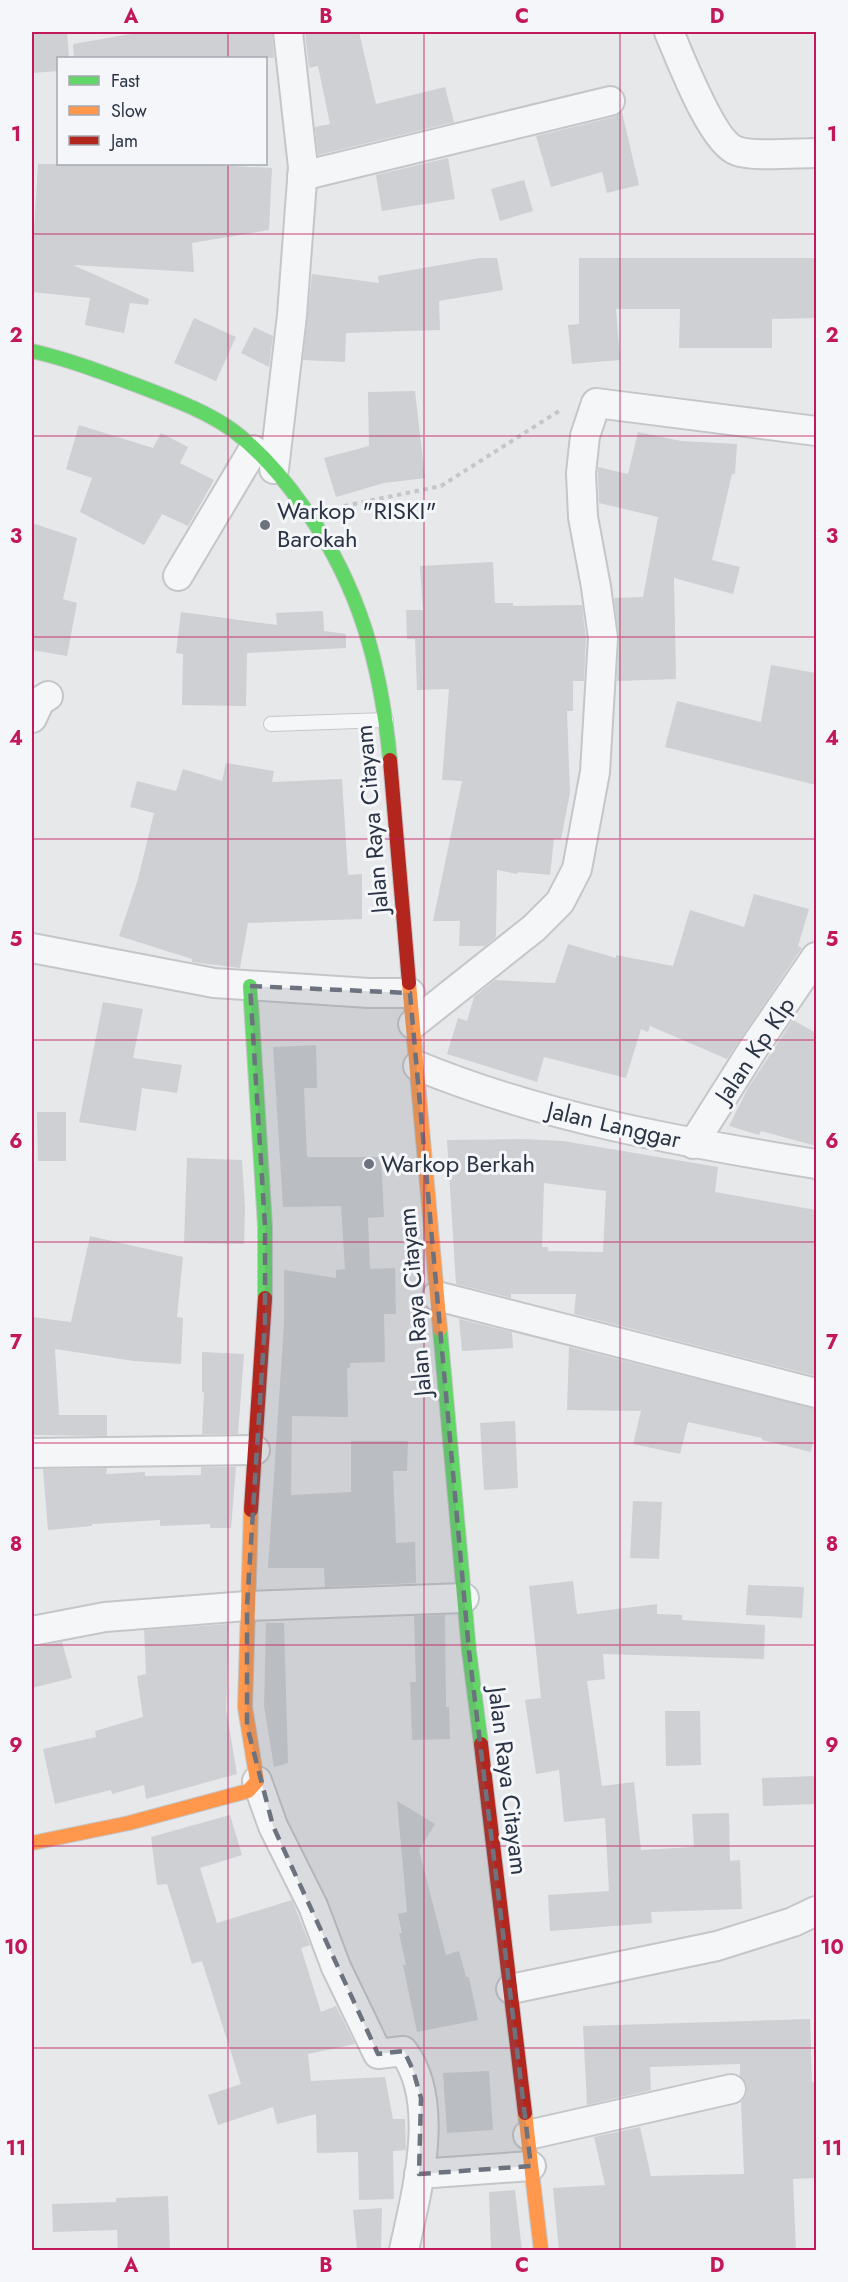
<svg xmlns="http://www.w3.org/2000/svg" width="848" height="2282" font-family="Jost,sans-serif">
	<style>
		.building { fill: #ced0d3; fill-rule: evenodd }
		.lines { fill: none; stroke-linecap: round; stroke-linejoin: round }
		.lane-casing { stroke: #c4c6c8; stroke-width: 16 }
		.street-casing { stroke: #c4c6c8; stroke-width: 32 }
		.fast-casing { stroke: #c4c6c8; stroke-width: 16 }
		.slow-casing { stroke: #c4c6c8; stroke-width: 16 }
		.jam-casing { stroke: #c4c6c8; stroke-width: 16 }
		.path { stroke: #c5c6ca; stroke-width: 4; stroke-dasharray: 4.5 4.5; stroke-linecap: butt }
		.lane { stroke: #f5f6f7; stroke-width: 14 }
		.street { stroke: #f5f6f7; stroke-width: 28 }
		.fast { stroke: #63d668; stroke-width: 14 }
		.slow { stroke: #ff974d; stroke-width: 14 }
		.jam { stroke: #b3261e; stroke-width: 14 }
		.marked { fill: #6c737f; fill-opacity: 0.2; stroke: #6c737f; stroke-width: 4.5; stroke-dasharray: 12 8; stroke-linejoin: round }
		.grid { fill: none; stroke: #c2185b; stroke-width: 1.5; stroke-opacity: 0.55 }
		.poi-dot { fill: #6c737f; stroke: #f4f6f9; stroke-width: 2 }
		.labels { text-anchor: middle; stroke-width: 6; stroke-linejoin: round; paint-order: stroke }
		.poi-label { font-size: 24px; fill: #2b3445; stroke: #f4f6f9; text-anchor: start }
		.street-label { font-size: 24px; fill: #2b3445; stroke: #f4f6f9 }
		.neatline { fill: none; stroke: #c2185b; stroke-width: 2 }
		.grid-label { font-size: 20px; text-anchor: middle; font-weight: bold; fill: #c2185b }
	</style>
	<rect width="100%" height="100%" fill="#e6e8ea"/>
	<path class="building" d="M32,32H67L69,58H58V71L32,73Z
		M143,32H272L274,58H74L73,44Z
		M305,32H359L376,104L445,87L454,122L318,155L315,127L330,124L318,66L309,68Z
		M622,112L639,185L607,193L602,172L551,187L536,136L614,117Z
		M448,158L455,199L382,211L376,175Z
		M38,164H211V165L272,168L269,230L192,243L194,272L73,265L149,299L148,305L130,303L124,333L85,325L90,298L32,292V247H33Z
		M524,180L533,211L500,221L491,189Z
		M480,258H497L503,290L439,301L440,330L346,333L345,362L303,360L312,274L379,283L378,276Z
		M579,258H816V318L772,319V348H679L680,309H616L620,360L572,364L568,325L579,324Z
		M194,318L236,337L216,381L174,363Z
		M254,327L273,336L269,367L241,353Z
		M415,391L425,478L384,483L336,497L324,458L369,446L368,392Z
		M79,425L153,448L161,433L188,447L180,463L214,480L188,526L162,514L144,545L80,512L92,478L66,469Z
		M638,432L681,441L737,444L735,474H732L712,560L740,567L733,594L674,578L676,679L617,681L619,639L614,598L643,597L658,517L599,503L598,474V467L628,474Z
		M32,523L77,538L63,599L77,603L67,656L32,650Z
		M493,562L495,603H513V606L582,605L586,639L584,681H573V711H567L570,793L561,839L554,838L550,875L518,872L517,874L497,870L496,937L485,946H459L460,921H433L462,781L442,780L449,689L417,690L415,639H407L406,610H423L420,566Z
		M323,611L324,631L346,634V648L247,653L246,706L182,705L183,654L176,653L181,612L277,625L276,613Z
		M771,665L816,673V785L665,747L677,701L761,722Z
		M226,763L274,771L272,782L342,779L348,875L362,874V919L248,923L240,968L192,962V959L119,936L138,879L154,813L130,807L137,781L176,791L183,769L222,781Z
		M754,894L809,909L798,946L802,948L799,952L727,1059L650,1026L648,1032L641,1029L626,1078L544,1057L537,1082L447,1054L458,1018L467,1021L474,997L495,980L555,983L568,944L616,958V955L673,966L690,910L744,927Z
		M103,1002L143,1009L133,1058L182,1065L177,1093L142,1088L136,1131L79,1122Z
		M793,1020L816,1033V1146L761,1131L759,1135L729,1126L748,1088Z
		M316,1045L317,1088H304L307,1157H381L384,1217L368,1218L370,1269L395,1268L396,1314H384L385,1362L350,1363V1368H347L348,1417L292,1416L291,1495L351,1492V1441H408L407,1471H393L396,1543L415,1542L416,1583L325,1587L324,1568H268L284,1323V1270L336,1278V1270L345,1269L341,1206L283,1207L273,1047Z
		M37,1112H66V1161H38Z
		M523,1139L563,1141L718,1167L715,1192L816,1210V1376L574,1314L576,1294H511V1298L456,1284L447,1140ZM544,1183L606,1191L603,1252L548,1251V1247H542Z
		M187,1158L242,1160L245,1208L244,1244L184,1243Z
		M90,1236L183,1257L177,1317L183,1318L181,1364L134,1361L55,1349L59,1415H107V1436L33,1435L32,1425V1317L71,1322Z
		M459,1319L512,1332L513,1348L462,1351Z
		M569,1347L816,1409V1429L811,1452L762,1440V1438L688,1422L680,1454L633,1444L641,1411L567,1410Z
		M202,1352L244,1354L238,1434H202L204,1392H202Z
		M515,1421L518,1488L484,1490L480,1423Z
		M201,1467H236L231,1528H210V1524L160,1526V1520L92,1524V1526L48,1530L43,1469L107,1468L106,1474L145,1472V1476L201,1475Z
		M633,1501L662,1502L659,1559L630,1558Z
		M573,1581L577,1614L657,1604V1614L682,1615V1620L765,1625L764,1659L603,1654L605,1679L587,1681L602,1786L634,1782L641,1850L694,1847L692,1814L729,1813L730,1861L740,1860L742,1909L651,1912L652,1923L550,1931L548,1895L609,1891L605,1818L564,1822L559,1770L536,1774L525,1700L541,1698L529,1586Z
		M748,1585L804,1587L802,1618L746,1615Z
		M445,1615L446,1707H449L450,1739L412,1740L410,1682H416L414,1616Z
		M266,1623H284L288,1763L274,1767L264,1706Z
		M229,1624L226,1709L237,1774L146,1799L144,1785L112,1794L111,1790L55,1804L43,1749L96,1737L95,1731L143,1717L137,1676L146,1674L144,1630Z
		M62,1642L72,1678L32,1688V1648Z
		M665,1711H700L701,1765L666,1766Z
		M816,1776V1804L763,1806L762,1778Z
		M397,1801L435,1824L419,1850L446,1955L459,1951L466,1977H469L478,2020L417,2032L403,1965H406L399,1933H402L398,1914L407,1912Z
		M230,1815L242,1855L200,1868L217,1923L292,1900L310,1945L301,1948L321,2012L336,2006L355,2044L308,2054L311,2081L385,2077L393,2119H405L406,2150L393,2151L394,2199L359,2200L358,2152L317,2153L316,2114L277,2124L273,2107L218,2125L208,2095L241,2084L202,1961L192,1964L167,1884L157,1885L151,1837Z
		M810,2019L812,2082H816V2178L793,2179L796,2250H559L553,2188L605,2185L594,2137L640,2127L651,2176L744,2174L741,2102L747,2094V2086L740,2076V2064L650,2067L651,2090L587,2105L583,2026Z
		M489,2071L493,2130L447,2133L443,2073Z
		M515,2190L522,2250H491L489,2192Z
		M168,2196L170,2250H118L117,2230L53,2232L52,2204L116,2202V2198Z
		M382,2208L381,2250H357L353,2210Z"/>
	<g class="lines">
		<g class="lane-casing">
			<path id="lane" d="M271,724L386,720"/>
		</g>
		<g class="street-casing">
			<path id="street" d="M669,32C680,57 712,143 737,151C752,157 798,153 816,153
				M302,176L610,101
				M274,469L292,315L303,167L288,32
				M178,576L253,450
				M32,718L40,701L48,696
				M32,948L214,983L369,993H410
				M413,1024L534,928L560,902L577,869L595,772L603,638L596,587L583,517L581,473L585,436L596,403L816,431
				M418,1066C545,1118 681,1142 816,1164
				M693,1144L753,1049L816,957
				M437,1296L816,1393
				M32,1453L255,1450
				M32,1631L105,1617L247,1606L464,1598
				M257,1781L273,1826L313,1906L336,1967L378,2054L403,2051C442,2102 416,2194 404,2250
				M511,1989L717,1946L793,1922L816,1911
				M528,2135L731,2089
				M419,2174L531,2166"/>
		</g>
		<g class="fast-casing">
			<path id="fast" d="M32,351C71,360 107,374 144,388C175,400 208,412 235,432C262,453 285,480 305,509C360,587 381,666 390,760
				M250,986L265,1226V1298
				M440,1329L469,1651L481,1744"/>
		</g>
		<g class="slow-casing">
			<path id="slow" d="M409,983L440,1329
				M32,1843L129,1823L248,1791L257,1781L245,1707L251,1510
				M525,2113L541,2250"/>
		</g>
		<g class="jam-casing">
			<path id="jam" d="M390,760L409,983
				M251,1510L265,1298
				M481,1744L525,2113"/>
		</g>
		<path class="path" d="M344,506L441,486L559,411"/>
		<use href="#lane" class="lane"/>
		<use href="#street" class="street"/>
		<use href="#fast" class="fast"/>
		<use href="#slow" class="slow"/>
		<use href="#jam" class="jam"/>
	</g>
	<path class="marked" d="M250,986L410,993L469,1651L531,2166L419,2174L421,2098L413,2070L404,2051L378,2054L273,1826L247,1726V1606L265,1322V1226Z"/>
	<path class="grid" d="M228,32V58M424,32V2250M620,32V2250M228,164V2250M32,234H816M32,436H816M32,637H816M32,839H816M32,1040H816M32,1242H816M32,1443H816M32,1645H816M32,1846H816M32,2048H816"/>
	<g class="poi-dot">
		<circle cx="265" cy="525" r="6"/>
		<circle cx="369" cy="1164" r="6"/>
	</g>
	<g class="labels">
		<g class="poi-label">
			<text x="277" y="519">Warkop "RISKI"<tspan x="277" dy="28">Barokah</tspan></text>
			<text x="381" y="1172">Warkop Berkah</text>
		</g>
		<g class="street-label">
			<text transform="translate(372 819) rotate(-95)" y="8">Jalan Raya Citayam</text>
			<text transform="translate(755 1050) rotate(-56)" y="8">Jalan Kp Klp</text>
			<text transform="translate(614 1125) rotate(13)" y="8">Jalan Langgar</text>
			<text transform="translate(415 1302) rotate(-95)" y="8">Jalan Raya Citayam</text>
			<text transform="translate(508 1781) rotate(83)" y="8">Jalan Raya Citayam</text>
		</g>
	</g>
	<rect width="848" height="2282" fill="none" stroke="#f4f6f9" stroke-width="66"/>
	<rect x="57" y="57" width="210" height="108" fill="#f4f6f9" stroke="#a4a8b1" stroke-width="1.5"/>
	<rect x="69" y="76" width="30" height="9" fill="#63d668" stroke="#a4a8b1" stroke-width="1.5"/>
	<text x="111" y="87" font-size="18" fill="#2b3445">Fast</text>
	<rect x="69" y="106" width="30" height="9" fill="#ff974d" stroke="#a4a8b1" stroke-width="1.5"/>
	<text x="111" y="117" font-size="18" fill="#2b3445">Slow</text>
	<rect x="69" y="136" width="30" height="9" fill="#b3261e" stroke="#a4a8b1" stroke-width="1.5"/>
	<text x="111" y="147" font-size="18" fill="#2b3445">Jam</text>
	<rect x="33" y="33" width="782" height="2216" class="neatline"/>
	<g class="grid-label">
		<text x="131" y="23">A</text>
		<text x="326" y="23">B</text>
		<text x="522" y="23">C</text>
		<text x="717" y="23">D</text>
		<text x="16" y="141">1</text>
		<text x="832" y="141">1</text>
		<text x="16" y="342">2</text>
		<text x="832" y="342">2</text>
		<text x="16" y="543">3</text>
		<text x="832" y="543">3</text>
		<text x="16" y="745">4</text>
		<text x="832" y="745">4</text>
		<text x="16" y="946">5</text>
		<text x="832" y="946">5</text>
		<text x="16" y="1148">6</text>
		<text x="832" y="1148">6</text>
		<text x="16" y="1349">7</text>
		<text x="832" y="1349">7</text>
		<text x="16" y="1551">8</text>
		<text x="832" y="1551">8</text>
		<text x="16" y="1752">9</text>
		<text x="832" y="1752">9</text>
		<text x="16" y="1954">10</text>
		<text x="832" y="1954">10</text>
		<text x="16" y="2155">11</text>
		<text x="832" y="2155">11</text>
		<text x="131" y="2272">A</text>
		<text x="326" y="2272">B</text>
		<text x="522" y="2272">C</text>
		<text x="717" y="2272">D</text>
	</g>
</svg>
